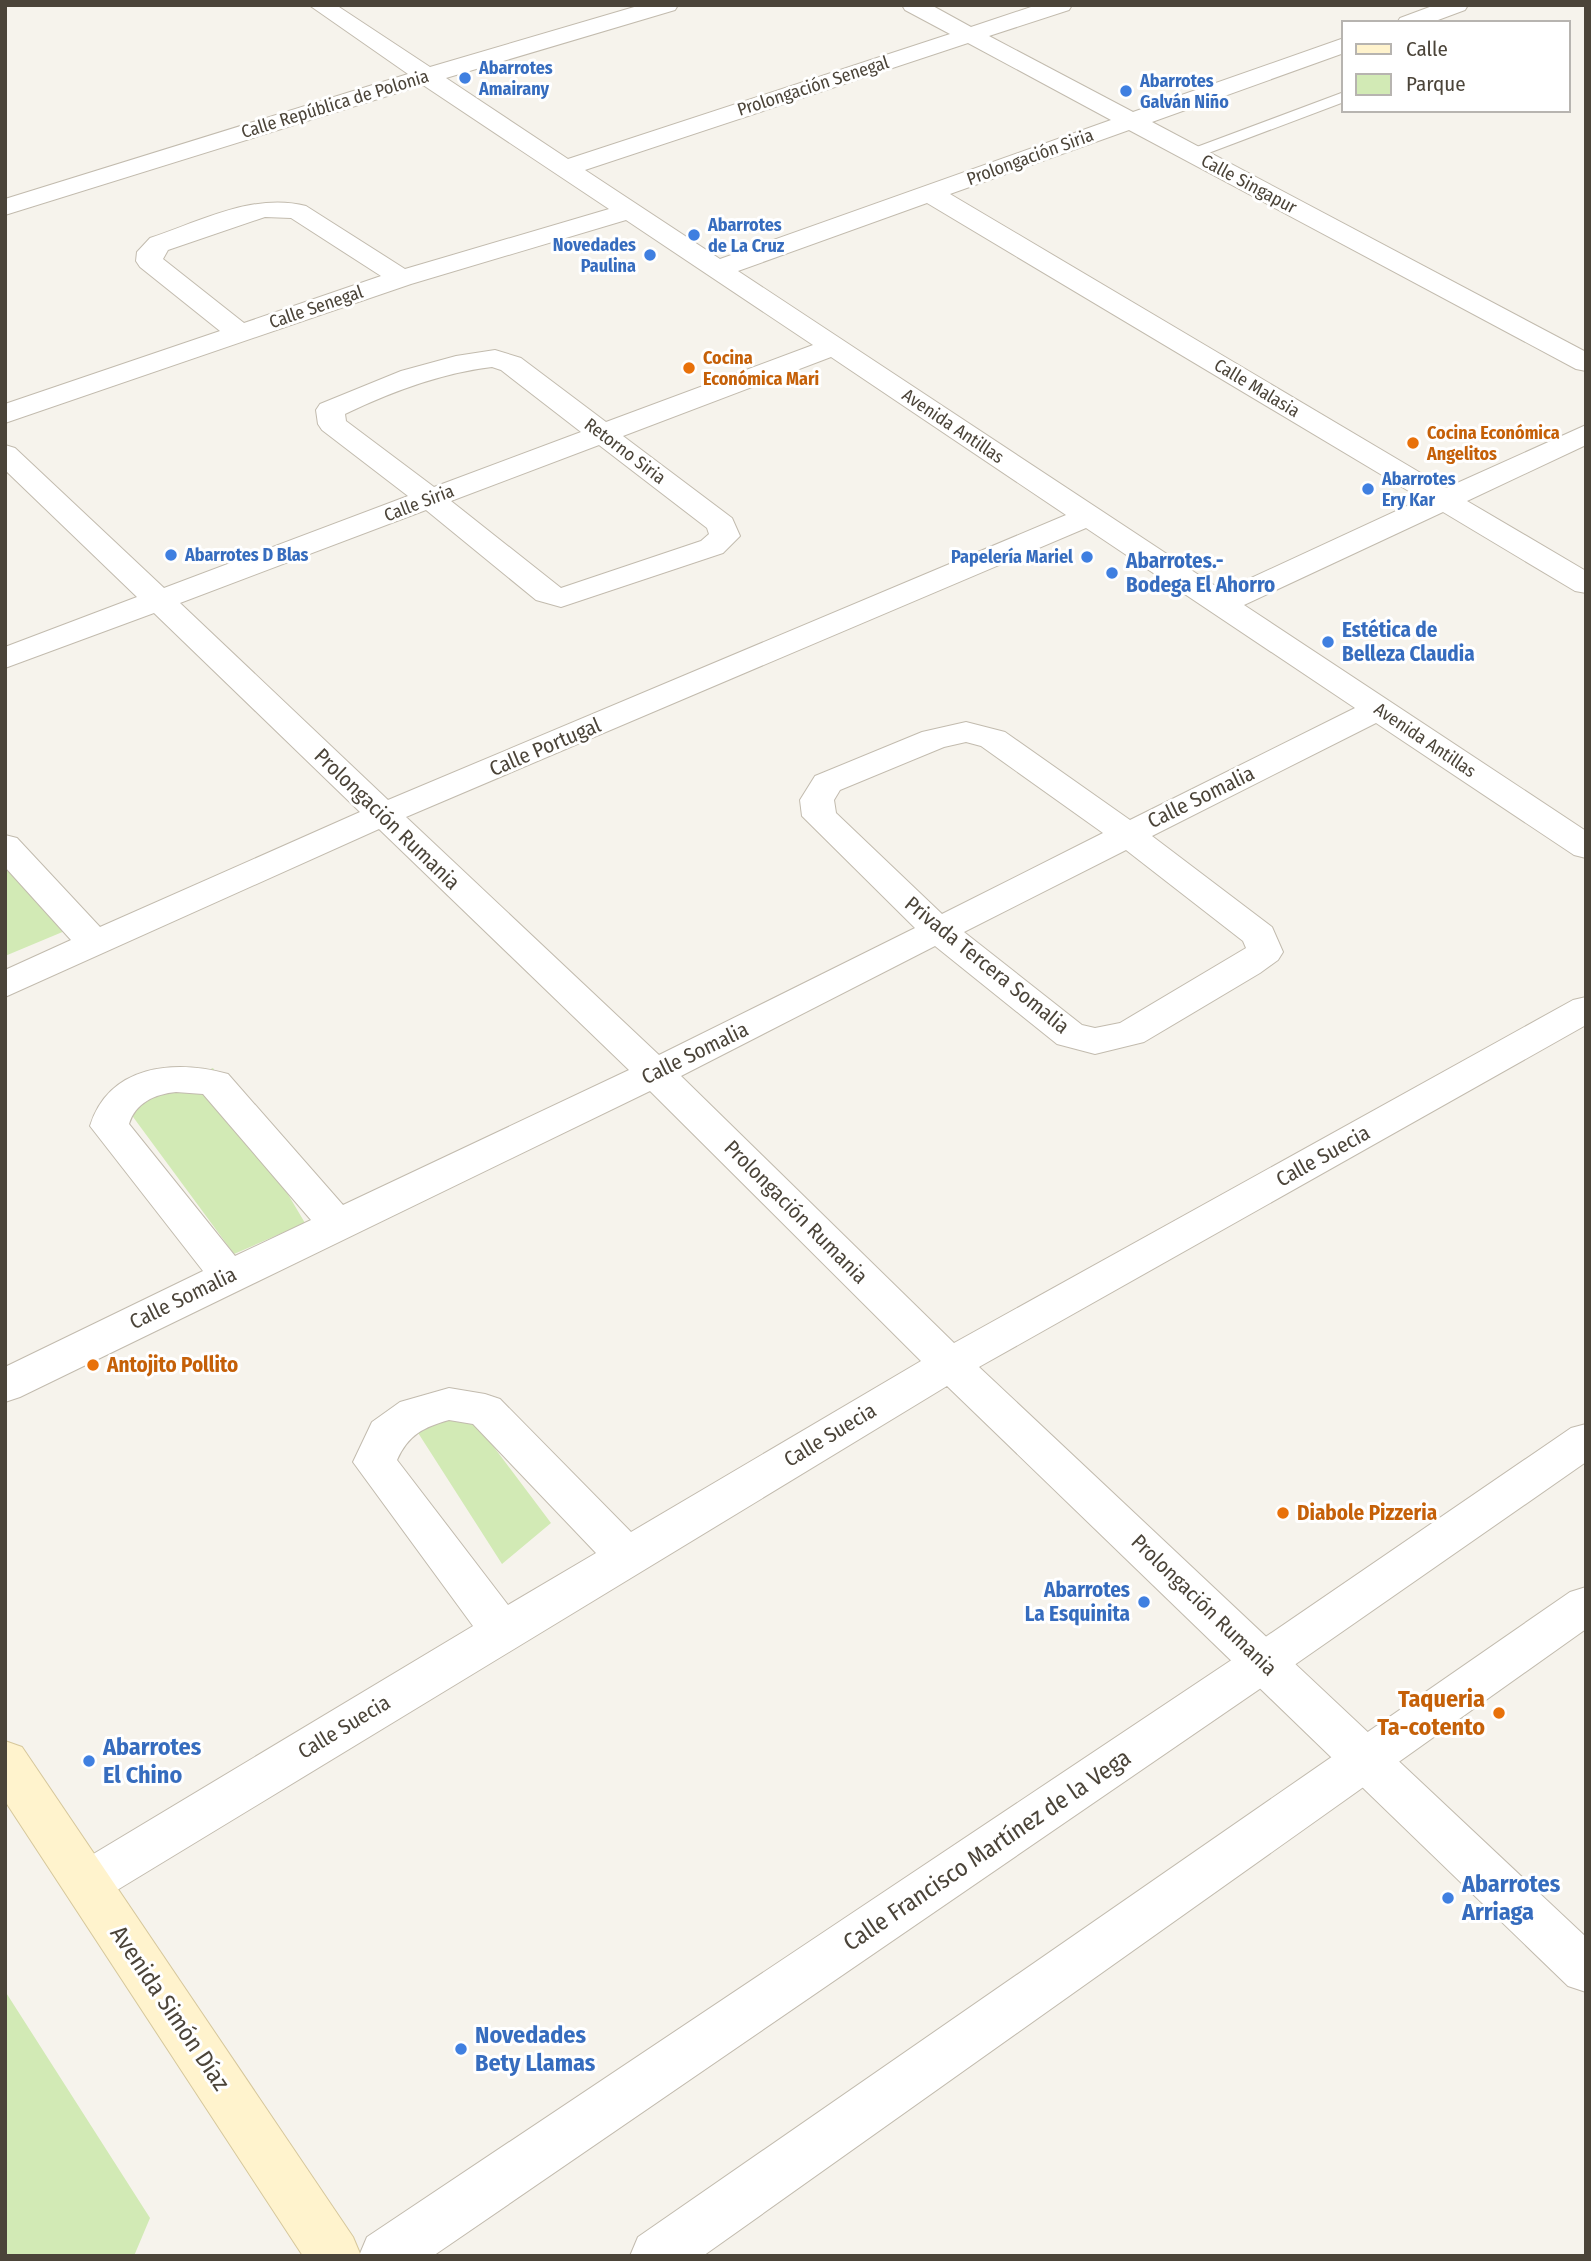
<svg xmlns="http://www.w3.org/2000/svg" width="1591" height="2261" font-family="'Fira Sans Condensed',sans-serif">
	<style>
		.green { fill: #d2eab5 }
		.lines { fill: none; stroke-linecap: round; stroke-linejoin: round }
		.service-casing { stroke: #c2bbae; stroke-width: 2 }
		.minor-casing { stroke: #c2bbae; stroke-width: 2 }
		.tertiary-casing { stroke: #c2bbae; stroke-width: 2 }
		.secondary-casing { stroke: #d6c79b; stroke-width: 2 }
		.service { fill: #fff; fill-rule: evenodd }
		.minor { fill: #fff; fill-rule: evenodd }
		.tertiary { fill: #fff; fill-rule: evenodd }
		.secondary { fill: #fff3cd; fill-rule: evenodd }
		.shop-dot { fill: #3f7fe0; stroke: #fff; stroke-width: 2.5 }
		.food-dot { fill: #e8710a; stroke: #fff; stroke-width: 2.5 }
		.labels { text-anchor: middle; stroke-width: 6; stroke-linejoin: round; paint-order: stroke }
		.far-shop-label { font-size: 18px; font-weight: bold; fill: #366cbe; stroke: #fff; text-anchor: start }
		.far-street-label { font-size: 18px; fill: #4b4439; stroke: #fff }
		.far-food-label { font-size: 18px; font-weight: bold; fill: #c56008; stroke: #fff; text-anchor: start }
		.shop-label { font-size: 21px; font-weight: bold; fill: #366cbe; stroke: #fff; text-anchor: start }
		.street-label { font-size: 21px; fill: #4b4439; stroke: #fff }
		.food-label { font-size: 21px; font-weight: bold; fill: #c56008; stroke: #fff; text-anchor: start }
		.near-food-label { font-size: 24px; font-weight: bold; fill: #c56008; stroke: #fff; text-anchor: end }
		.near-shop-label { font-size: 24px; font-weight: bold; fill: #366cbe; stroke: #fff; text-anchor: start }
		.near-street-label { font-size: 24px; fill: #4b4439; stroke: #fff }
	</style>
	<rect width="100%" height="100%" fill="#f6f3ec"/>
	<path class="green" d="M5,848L72,928L5,956Z
		M213,1068L305,1223L234,1254L125,1106Z
		M460,1402L551,1523L502,1564L406,1414Z
		M5,1991L150,2218L134,2256H5Z"/>
	<g class="lines">
		<g class="service-casing">
			<path id="service" d="M1344,92V102L1198,157H1186L1184,154L1186,151Z"/>
		</g>
		<g class="minor-casing">
			<path id="minor" d="M309,5H336L430,67L641,5H678L675,10L446,78L568,159L950,34L905,10L902,5H931L971,27L1037,5H1072L1069,10L989,36L1133,112L1344,38V53L1152,122L1586,352V371L1576,369L1129,130L950,194L1446,488L1586,425V445L1467,501L1586,571V593L1575,591L1443,512L1244,605L1586,831V858L1574,855L1376,723L1152,836L1272,927L1283,952L1278,960L1260,973L1144,1042L1095,1054L1057,1044L935,946L681,1076L954,1343L1573,1000L1586,997V1025L979,1367L1586,1937V1992L1568,1986L947,1386L104,1898L87,1905L70,1898L63,1883L70,1868L473,1626L353,1462L372,1422L400,1402L449,1388L485,1394L500,1399L631,1532L921,1361L650,1091L20,1397L5,1402V1367L203,1271L90,1126C109,1065 174,1059 228,1074L343,1205L629,1070L379,829L5,997V970L71,940L5,867V835L17,838L100,927L360,812L154,613L5,668V647L137,597L5,470V445L15,448L164,588L408,496L322,430L318,424L316,410L320,404L401,371L456,356L495,350L521,358L606,422L813,345L626,220L411,284L5,423V404L220,331L140,267L136,261L137,252L150,238C199,222 254,192 306,206L405,269L609,209L423,85L5,215V199L408,74ZM968,43L1111,120L720,259L585,170ZM927,203L1422,499L1223,591L738,271ZM265,217L291,218L381,276L244,323L163,259L168,250ZM831,357L1066,515L388,800L180,603L426,510L536,600L561,607L723,553L740,536L732,518L623,436ZM492,367L501,370L581,432L434,487L346,421L345,414C391,392 441,373 492,367ZM599,445L707,528L709,534L701,541L561,588L451,501ZM1086,528L1355,708L1130,820L1005,732L966,722L922,732L815,776L800,800L802,816L915,928L659,1055L406,817ZM966,742L981,746L1103,833L942,914L836,813L834,800L840,790L944,747ZM1126,850L1243,941L1246,948L1120,1023L1095,1028L1082,1025L964,932ZM176,1092L203,1094L311,1220L235,1256L129,1124C135,1103 155,1094 176,1092ZM449,1420L473,1424L596,1553L508,1605L397,1460C408,1435 424,1427 449,1420Z
				M1435,5H1468L1465,10L1430,23H1397L1400,18Z"/>
		</g>
		<g class="tertiary-casing">
			<path id="tertiary" d="M1586,1424V1462L1280,1675L433,2256H359L367,2237L1248,1649L1571,1428Z
				M1586,1587V1629L703,2256H630L638,2237L1570,1592Z"/>
		</g>
		<g class="secondary-casing">
			<path id="secondary" d="M5,1741L22,1747L353,2237L361,2256H303L5,1801Z"/>
		</g>
		<use href="#service" class="service"/>
		<use href="#minor" class="minor"/>
		<use href="#tertiary" class="tertiary"/>
		<use href="#secondary" class="secondary"/>
	</g>
	<g class="shop-dot">
		<circle cx="465" cy="78" r="7"/>
		<circle cx="1126" cy="91" r="7"/>
		<circle cx="694" cy="235" r="7"/>
		<circle cx="650" cy="255" r="7"/>
		<circle cx="1368" cy="489" r="7"/>
		<circle cx="171" cy="555" r="7"/>
		<circle cx="1087" cy="557" r="7"/>
		<circle cx="1112" cy="573" r="7"/>
		<circle cx="1328" cy="642" r="7"/>
		<circle cx="1144" cy="1602" r="7"/>
		<circle cx="89" cy="1761" r="7"/>
		<circle cx="1448" cy="1898" r="7"/>
		<circle cx="461" cy="2049" r="7"/>
	</g>
	<g class="food-dot">
		<circle cx="689" cy="368" r="7"/>
		<circle cx="1413" cy="443" r="7"/>
		<circle cx="93" cy="1365" r="7"/>
		<circle cx="1283" cy="1513" r="7"/>
		<circle cx="1499" cy="1713" r="7"/>
	</g>
	<g class="labels">
		<g class="far-shop-label">
			<text x="479" y="74">Abarrotes<tspan x="479" dy="21">Amairany</tspan></text>
			<text x="1140" y="87">Abarrotes<tspan x="1140" dy="21">Galván Niño</tspan></text>
			<text x="708" y="231">Abarrotes<tspan x="708" dy="21">de La Cruz</tspan></text>
			<text x="636" y="251" text-anchor="end">Novedades<tspan x="636" dy="21">Paulina</tspan></text>
			<text x="1382" y="485">Abarrotes<tspan x="1382" dy="21">Ery Kar</tspan></text>
			<text x="185" y="561">Abarrotes D Blas</text>
			<text x="1073" y="563" text-anchor="end">Papelería Mariel</text>
		</g>
		<g class="far-street-label">
			<text transform="translate(813 86) rotate(-18)" y="6">Prolongación Senegal</text>
			<text transform="translate(335 104) rotate(-17)" y="6">Calle República de Polonia</text>
			<text transform="translate(1030 157) rotate(-20)" y="6">Prolongación Siria</text>
			<text transform="translate(1249 184) rotate(28)" y="6">Calle Singapur</text>
			<text transform="translate(316 307) rotate(-19)" y="6">Calle Senegal</text>
			<text transform="translate(1257 388) rotate(31)" y="6">Calle Malasia</text>
			<text transform="translate(953 426) rotate(34)" y="6">Avenida Antillas</text>
			<text transform="translate(625 451) rotate(37)" y="6">Retorno Siria</text>
			<text transform="translate(419 503) rotate(-21)" y="6">Calle Siria</text>
			<text transform="translate(1425 740) rotate(34)" y="6">Avenida Antillas</text>
		</g>
		<g class="far-food-label">
			<text x="703" y="364">Cocina<tspan x="703" dy="21">Económica Mari</tspan></text>
			<text x="1427" y="439">Cocina Económica<tspan x="1427" dy="21">Angelitos</tspan></text>
		</g>
		<g class="shop-label">
			<text x="1126" y="568">Abarrotes.-<tspan x="1126" dy="24">Bodega El Ahorro</tspan></text>
			<text x="1342" y="637">Estética de<tspan x="1342" dy="24">Belleza Claudia</tspan></text>
			<text x="1130" y="1597" text-anchor="end">Abarrotes<tspan x="1130" dy="24">La Esquinita</tspan></text>
		</g>
		<g class="street-label">
			<text transform="translate(545 747) rotate(-23)" y="7">Calle Portugal</text>
			<text transform="translate(1201 797) rotate(-26)" y="7">Calle Somalia</text>
			<text transform="translate(387 819) rotate(44)" y="7">Prolongación Rumania</text>
			<text transform="translate(987 965) rotate(39)" y="7">Privada Tercera Somalia</text>
			<text transform="translate(695 1053) rotate(-26)" y="7">Calle Somalia</text>
			<text transform="translate(1323 1156) rotate(-29)" y="7">Calle Suecia</text>
			<text transform="translate(796 1212) rotate(45)" y="7">Prolongación Rumania</text>
			<text transform="translate(183 1298) rotate(-26)" y="7">Calle Somalia</text>
			<text transform="translate(830 1435) rotate(-31)" y="7">Calle Suecia</text>
			<text transform="translate(1204 1605) rotate(44)" y="7">Prolongación Rumania</text>
			<text transform="translate(344 1727) rotate(-31)" y="7">Calle Suecia</text>
		</g>
		<g class="food-label">
			<text x="107" y="1372">Antojito Pollito</text>
			<text x="1297" y="1520">Diabole Pizzeria</text>
		</g>
		<g class="near-food-label">
			<text x="1485" y="1707">Taqueria<tspan x="1485" dy="28">Ta-cotento</tspan></text>
		</g>
		<g class="near-shop-label">
			<text x="103" y="1755">Abarrotes<tspan x="103" dy="28">El Chino</tspan></text>
			<text x="1462" y="1892">Abarrotes<tspan x="1462" dy="28">Arriaga</tspan></text>
			<text x="475" y="2043">Novedades<tspan x="475" dy="28">Bety Llamas</tspan></text>
		</g>
		<g class="near-street-label">
			<text transform="translate(987 1850) rotate(-34)" y="8">Calle Francisco Martínez de la Vega</text>
			<text transform="translate(170 2008) rotate(56)" y="8">Avenida Simón Díaz</text>
		</g>
	</g>
	<rect width="1591" height="2261" fill="none" stroke="#4b4439" stroke-width="14"/>
	<rect x="1342" y="21" width="228" height="91" fill="#ffffff" stroke="#b7b4b0" stroke-width="2"/>
	<rect x="1356" y="44" width="35" height="10" fill="#fff3cd" stroke="#b7b4b0" stroke-width="2"/>
	<text x="1406" y="56" font-size="21" fill="#4b4439">Calle</text>
	<rect x="1356" y="74" width="35" height="21" fill="#d2eab5" stroke="#b7b4b0" stroke-width="2"/>
	<text x="1406" y="91" font-size="21" fill="#4b4439">Parque</text>
</svg>
